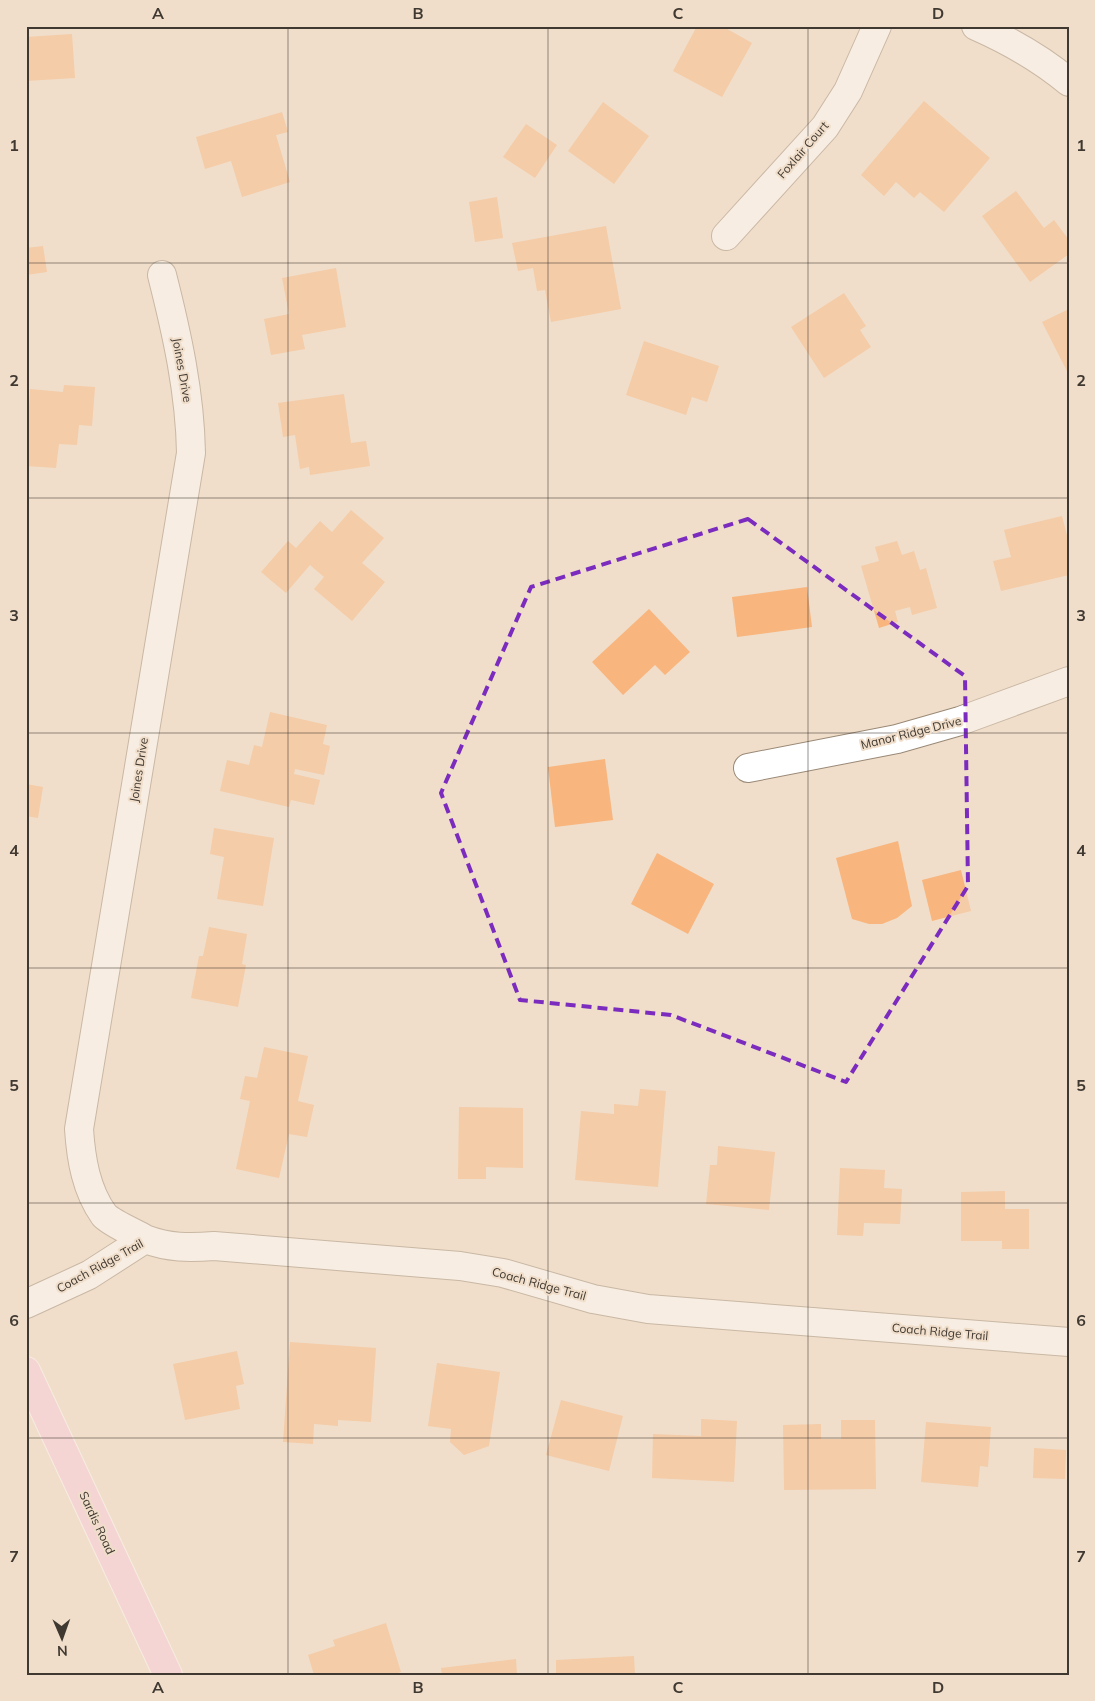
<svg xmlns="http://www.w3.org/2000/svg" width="1095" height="1701" font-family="Mulish,sans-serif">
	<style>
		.building { fill: #f8b57e }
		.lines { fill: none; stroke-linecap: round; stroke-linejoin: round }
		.minor-casing { stroke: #998976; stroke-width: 30 }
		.major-casing { stroke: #fff; stroke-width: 30 }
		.minor { stroke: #fff; stroke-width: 28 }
		.major { stroke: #fbcbde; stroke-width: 28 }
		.marked { fill: none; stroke: #7b2cbf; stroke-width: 4; stroke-dasharray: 10 6; stroke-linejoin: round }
		.grid { fill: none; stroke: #403931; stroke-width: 1; stroke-opacity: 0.55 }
		.labels { text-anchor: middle; stroke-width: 4; stroke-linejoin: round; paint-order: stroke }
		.street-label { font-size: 12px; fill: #403931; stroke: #f0deca }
		.neatline { fill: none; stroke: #403931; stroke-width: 2 }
		.grid-label { font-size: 16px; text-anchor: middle; font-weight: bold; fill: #403931 }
	</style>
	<rect width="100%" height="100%" fill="#f0deca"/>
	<path class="building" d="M697,26H722L752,43L722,97L673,71Z
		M72,34L75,78L26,81V37Z
		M924,101L990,158L944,212L920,192L914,198L896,182L884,196L861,175Z
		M603,102L649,136L614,184L568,151Z
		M282,112L288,132L276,135L290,182L242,197L231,161L205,169L196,137Z
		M526,124L557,145L535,178L503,157Z
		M1016,191L1044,228L1054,220L1069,240V254L1030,282L982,216Z
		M497,197L503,238L475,242L469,202Z
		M606,226L621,309L551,322L545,290L537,291L533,268L518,271L512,243Z
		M43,246L47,272L26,275V248Z
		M336,268L346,327L302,335L305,349L271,355L264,319L289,314L282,278Z
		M844,293L866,326L860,330L871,347L824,378L791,327Z
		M1069,309V375L1042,322Z
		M644,341L719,366L707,402L692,397L686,415L626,395Z
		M64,385L95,387L92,426L79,425L77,445L59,444L56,468L26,466L30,389L63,392Z
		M344,394L351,443L366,441L370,466L310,475L309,467L300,469L295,435L283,437L278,403Z
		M351,510L384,538L362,563L385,582L352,621L314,589L324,577L310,565L286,593L261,572L288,541L296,548L320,521L332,532Z
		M1062,516L1069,543V575L1001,591L993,561L1011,557L1004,530Z
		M897,541L902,555L914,551L920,570L926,568L937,608L912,615L910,607L895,611L898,622L879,628L861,566L879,561L875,547Z
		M807,587L812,627L737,637L732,597Z
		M649,609L690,652L665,675L655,665L623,695L592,662Z
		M270,712L327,725L323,744L330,746L324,775L295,769L294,774L320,780L314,805L291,800L289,807L220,791L227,760L249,765L254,745L262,747Z
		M605,759L613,820L555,827L548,767Z
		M26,784L43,787L38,818L26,816Z
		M214,828L274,838L263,906L217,899L224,857L210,854Z
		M898,841L912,906L897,918L882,924H869L852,919L836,858Z
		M657,853L714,884L688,934L631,904Z
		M961,870L971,911L932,921L922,880Z
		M209,927L247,934L242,964L246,965L238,1007L191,998L199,956H203Z
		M264,1047L308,1056L298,1101L314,1105L307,1137L289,1134L279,1178L236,1169L250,1101L240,1099L245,1076L257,1078Z
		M640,1089L666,1091L658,1187L575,1180L581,1111L614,1114V1104L638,1106Z
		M459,1107L523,1108V1168L486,1167V1179H458Z
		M718,1146L775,1152L769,1210L706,1204L710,1165H717Z
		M840,1168L885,1170L884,1188L902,1189L900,1224L864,1223L863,1236L837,1235Z
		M1005,1191V1209H1029V1249H1002V1241H961V1192Z
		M290,1342L376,1348L371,1422L338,1420V1426L314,1424L313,1444L283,1442Z
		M237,1351L244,1384L236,1386L240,1409L185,1420L173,1364Z
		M437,1363L500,1372L489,1446L464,1455L450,1442L451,1429L428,1426Z
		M561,1400L623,1416L609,1471L546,1455Z
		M701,1419L737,1421L734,1482L652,1478L653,1434L701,1436Z
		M841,1420H875L876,1489L784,1490L783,1425L821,1424V1439H841Z
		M926,1422L991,1427L988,1467L980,1466L978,1487L921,1482Z
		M1034,1448L1066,1450L1065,1479L1033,1478Z
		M386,1623L401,1672L392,1675H314L308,1655L335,1646L333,1640Z
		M634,1656L635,1675H556V1660Z
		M516,1659L517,1675H442L441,1668Z"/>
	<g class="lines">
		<g class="minor-casing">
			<path id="minor" d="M976,26C1010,41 1040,58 1069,82
				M726,236L825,127L848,91L877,26
				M748,768L897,739L960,721L1069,681
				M145,1239C135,1233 111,1223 104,1215C86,1190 81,1159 79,1129L191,453C190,393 177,334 162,275
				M26,1304L89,1275L145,1239C169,1248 189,1248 214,1246L460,1266L503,1273L593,1299L648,1309L1069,1342"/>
		</g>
		<g class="major-casing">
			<path id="major" d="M26,1371L168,1675"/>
		</g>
		<use href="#minor" class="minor"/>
		<use href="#major" class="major"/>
	</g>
	<path d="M0 0H1095V1701H0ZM748,519L965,676L968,886L846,1082L671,1015L520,1000L441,793L531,587Z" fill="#f0deca" fill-opacity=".55" fill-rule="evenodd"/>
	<path class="marked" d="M748,519L965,676L968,886L846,1082L671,1015L520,1000L441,793L531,587Z"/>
	<path class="grid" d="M288,26V1675M548,26V1675M808,26V1675M26,263H1069M26,498H1069M26,733H1069M26,968H1069M26,1203H1069M26,1438H1069"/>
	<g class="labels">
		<g class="street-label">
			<text transform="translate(803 150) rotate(-49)" y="4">Foxlair Court</text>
			<text transform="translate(182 370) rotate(80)" y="4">Joines Drive</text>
			<text transform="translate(911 733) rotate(-14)" y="4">Manor Ridge Drive</text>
			<text transform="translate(139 770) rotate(-81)" y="4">Joines Drive</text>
			<text transform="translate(100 1266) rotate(-29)" y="4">Coach Ridge Trail</text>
			<text transform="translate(539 1284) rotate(15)" y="4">Coach Ridge Trail</text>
			<text transform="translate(940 1332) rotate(5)" y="4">Coach Ridge Trail</text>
			<text transform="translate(97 1523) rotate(65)" y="4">Sardis Road</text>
		</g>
	</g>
	<rect width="1095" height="1701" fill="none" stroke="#f0deca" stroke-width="55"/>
	<g transform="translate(62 1638) rotate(178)" stroke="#f0deca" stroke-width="4" paint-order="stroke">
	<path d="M0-4L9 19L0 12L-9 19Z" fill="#403931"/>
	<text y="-8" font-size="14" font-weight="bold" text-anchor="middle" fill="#403931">N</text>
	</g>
	<rect x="28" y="28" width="1040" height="1646" class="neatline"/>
	<g class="grid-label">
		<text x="158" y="19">A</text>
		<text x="418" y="19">B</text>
		<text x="678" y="19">C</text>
		<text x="938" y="19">D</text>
		<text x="14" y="151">1</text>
		<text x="1081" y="151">1</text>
		<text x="14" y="386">2</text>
		<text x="1081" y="386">2</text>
		<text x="14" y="621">3</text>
		<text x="1081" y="621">3</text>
		<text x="14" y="856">4</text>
		<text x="1081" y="856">4</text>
		<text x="14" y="1091">5</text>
		<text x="1081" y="1091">5</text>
		<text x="14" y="1326">6</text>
		<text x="1081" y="1326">6</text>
		<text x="14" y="1562">7</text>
		<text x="1081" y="1562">7</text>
		<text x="158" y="1693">A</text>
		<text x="418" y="1693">B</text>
		<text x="678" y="1693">C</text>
		<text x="938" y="1693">D</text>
	</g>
</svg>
